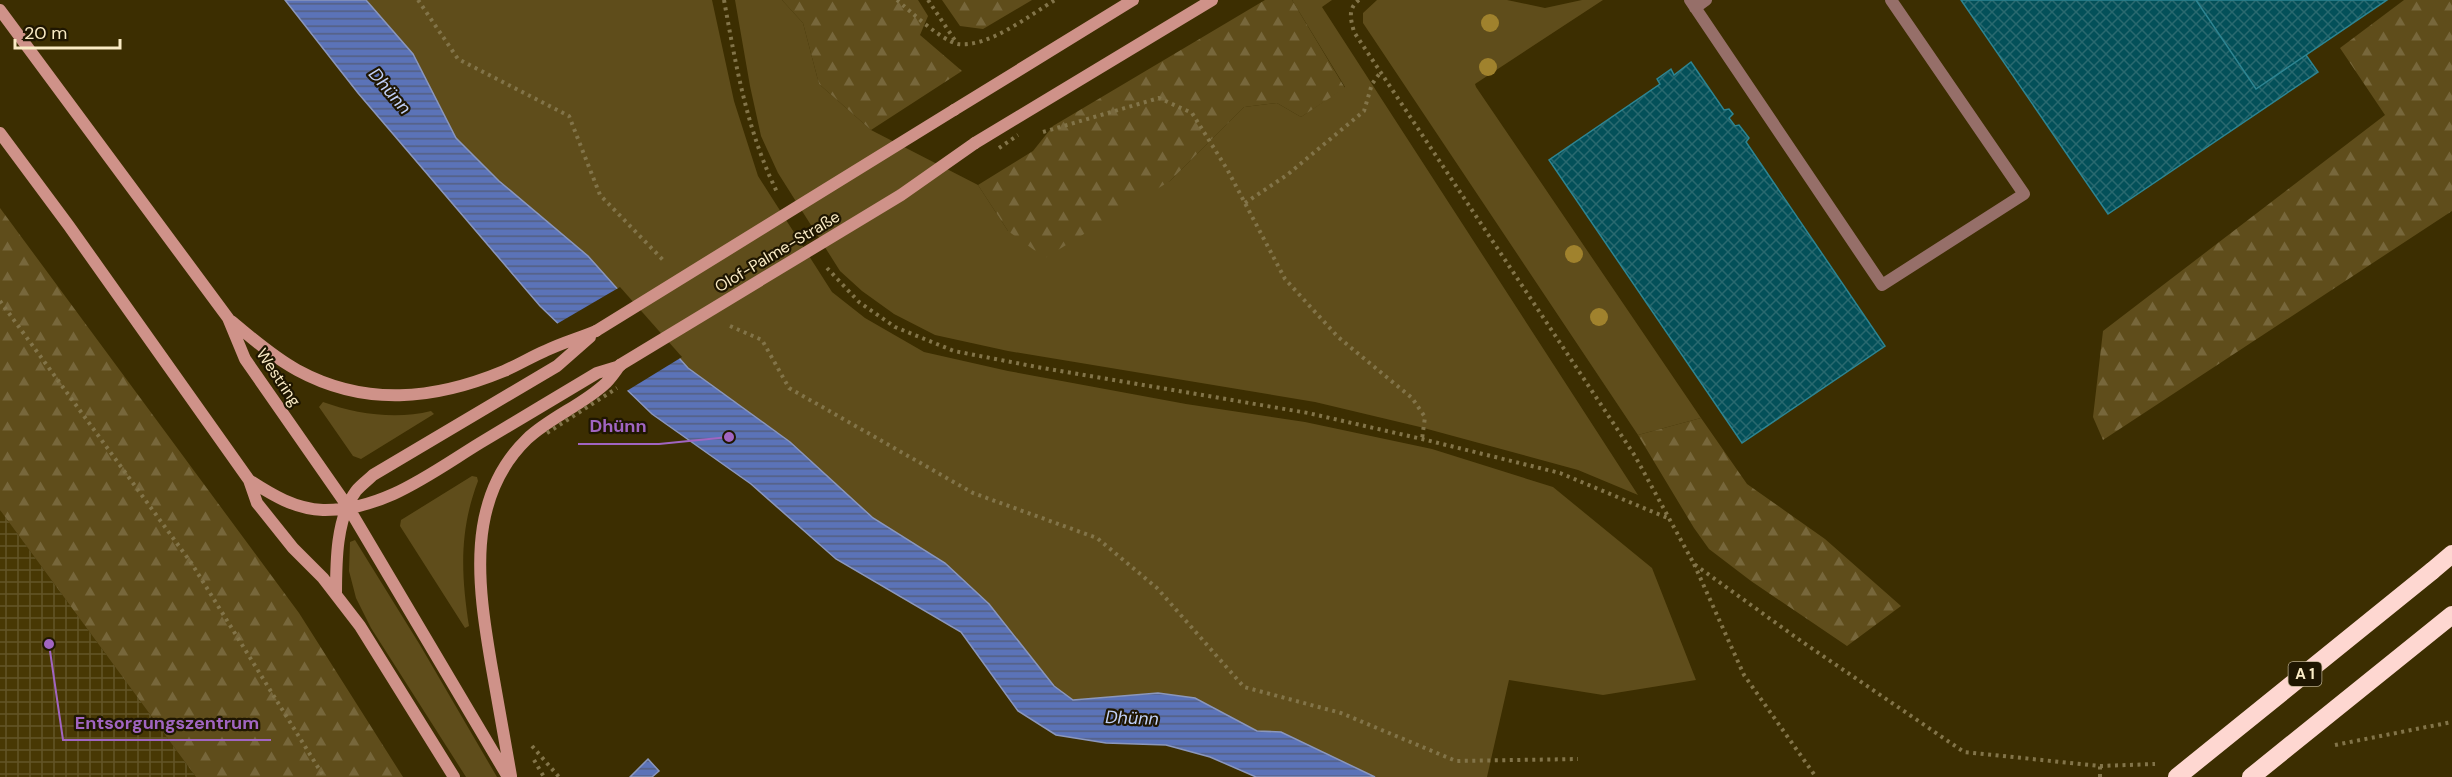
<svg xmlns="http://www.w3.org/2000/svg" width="2452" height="777" font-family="'DM Sans',sans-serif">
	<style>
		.industrial { fill: url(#industrial-grid) }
		.grass { fill: #5f4d1b }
		.forest { fill: url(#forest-firs) }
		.water { fill: url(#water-rules); stroke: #8b97bc; stroke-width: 1.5 }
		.pier { fill: #3c2e01 }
		.building { fill: url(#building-cross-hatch); stroke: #2e8592; stroke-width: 1.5 }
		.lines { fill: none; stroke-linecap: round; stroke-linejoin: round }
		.path { stroke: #827449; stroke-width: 4; stroke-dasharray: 3 4.5; stroke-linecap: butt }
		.service { stroke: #966f69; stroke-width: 12 }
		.secondary { stroke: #cf9289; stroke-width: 12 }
		.motorway { stroke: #fed7d1; stroke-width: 18 }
		.path-bridge { stroke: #827449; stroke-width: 4; stroke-dasharray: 3 4.5; stroke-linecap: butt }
		.secondary-bridge { stroke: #cf9289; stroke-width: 12 }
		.motorway-bridge { stroke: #fed7d1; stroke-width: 18 }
		.tree { fill: #a0822d }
		.labels { text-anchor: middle; stroke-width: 4.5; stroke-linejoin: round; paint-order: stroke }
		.shield { fill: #1f1601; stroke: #b8ab8a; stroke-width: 1.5 }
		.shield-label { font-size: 15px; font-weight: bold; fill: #faebc5 }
		.street-label { font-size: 16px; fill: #faebc5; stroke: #1f1601 }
		.water-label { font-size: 18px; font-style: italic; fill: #c1d0f7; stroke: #1f1601 }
		.leader { fill: none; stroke: #a165c1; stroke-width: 2 }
		.callout-dot { fill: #a165c1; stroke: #1f1601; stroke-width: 2 }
		.callout-label { font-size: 18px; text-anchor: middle; font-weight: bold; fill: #a165c1; stroke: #1f1601; stroke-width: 4.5; stroke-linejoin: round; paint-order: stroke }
	</style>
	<defs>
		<pattern id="industrial-grid" width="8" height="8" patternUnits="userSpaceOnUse" patternTransform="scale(1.5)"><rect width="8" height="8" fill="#483804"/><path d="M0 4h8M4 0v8" fill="none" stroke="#635527"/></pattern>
		<pattern id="forest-firs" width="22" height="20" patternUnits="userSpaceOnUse" patternTransform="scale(1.5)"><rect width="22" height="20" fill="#5f4d1b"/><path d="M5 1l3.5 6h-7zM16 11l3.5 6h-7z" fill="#77673b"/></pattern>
		<pattern id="water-rules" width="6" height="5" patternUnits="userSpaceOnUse" patternTransform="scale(1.5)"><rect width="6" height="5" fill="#5b73b8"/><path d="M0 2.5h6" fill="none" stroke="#545f80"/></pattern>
		<pattern id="building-cross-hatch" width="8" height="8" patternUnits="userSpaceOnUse" patternTransform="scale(1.5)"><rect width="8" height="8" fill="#035059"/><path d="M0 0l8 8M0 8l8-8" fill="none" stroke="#29696f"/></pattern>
	</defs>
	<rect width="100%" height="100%" fill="#3c2e01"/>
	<path class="industrial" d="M0,510L196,777H0Z"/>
	<path class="grass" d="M366,0H712L734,101L758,176L832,292L865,318L924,352L1008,371L1186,404L1305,422L1432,449L1553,487L1652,568L1696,680L1603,695L1509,680L1487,777H1375L1281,732L1257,731L1195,698L1158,693L1073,700L1054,686L989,604L945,563L873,518L790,442L688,368L588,256L499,181L456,138L413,54Z
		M735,0H782L803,23L819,84L871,130L978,185L1008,231L1170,181L1244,107L1277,103L1301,117L1345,87L1292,0H1332L1322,7L1638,495L1578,470L1420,427L1315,402L1008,351L935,335L894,314L862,291L840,271L778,173L761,136L750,86Z
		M1377,0H1507L1545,8L1582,0H1603L1475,84L1476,87L1701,418L1638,435L1363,23V13Z
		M323,402C356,414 396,420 431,411L434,414L361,459L353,456L319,407Z
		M472,476L477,477L478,481C459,531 461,574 469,626L465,628L400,526L401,520Z
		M355,540L420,645L497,777H466L371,628L356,598L349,571L350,542Z"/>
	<path class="forest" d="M782,0H918L928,16L920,35L962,71L871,130L819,84L803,23Z
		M942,0H1032L983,29L960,26Z
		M1265,0H1292L1345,88L1301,117L1277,103L1244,107L1170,181L1045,258L1008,231L978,185L1033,151L1053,126Z
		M2404,0H2452V211L2103,440L2093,417L2103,331L2385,115L2340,48Z
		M0,208L299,613L403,777H196L0,510Z
		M1701,418L1747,484L1825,539L1901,606L1847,646L1751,581L1709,549L1694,528L1638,435Z"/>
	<path class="water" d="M285,0H366L413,54L456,138L499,181L588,256L688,368L790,442L873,518L945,563L989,604L1054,686L1073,700L1158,693L1195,698L1257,731L1281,732L1375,777H1256L1210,757L1166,745L1106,743L1056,735L1018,711L961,632L836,559L751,484L652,414L540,306L358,93Z
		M648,759L659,771L652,777H630Z"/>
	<path class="pier" d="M620,287L682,357L625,392L555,325Z"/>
	<path class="building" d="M1961,0H2196L2256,89L2306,55L2318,72L2108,214Z
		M2196,0H2387L2256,89Z
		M1691,62L1724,110L1729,109L1733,114L1729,118L1735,126L1739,125L1749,138L1746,142L1885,346L1742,443L1549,160L1660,84L1657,79L1671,69L1674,75Z"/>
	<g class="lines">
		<path class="path" d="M418,0L458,59L569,116L600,195L665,262
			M724,0C736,66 747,131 777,192
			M897,0C910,11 942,41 958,44C988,48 1030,15 1055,0
			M928,0L956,42
			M1359,0C1347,9 1351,20 1354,32L1635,456L1694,564L1801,641L1964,752L2100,766L2155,764
			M1043,132L1159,98L1192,113L1227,169L1285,279L1338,337L1412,398L1425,417L1422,439
			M1245,203L1287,175L1364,111L1372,84L1380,73
			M827,268L859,302L895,327L954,351L1037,367L1308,413L1422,439L1560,473L1670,519
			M0,301L192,564L324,777
			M730,326L762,340L789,388L973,493L1097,538L1157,588L1244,687L1341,713L1456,761L1578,759
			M1694,564L1744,675L1816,777
			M2335,745L2452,722
			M532,746L559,777
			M534,760L544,777
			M2100,777V766"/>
		<path class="service" d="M1690,0L1882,285L2024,194L1891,0
			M1695,8L1706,0"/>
		<path class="secondary" d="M0,10L228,318L245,359L348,507L508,777
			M954,110L1133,0
			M0,133L69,226L249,480L257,503L293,548L323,578L360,626L454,777
			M975,143L1212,0
			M231,321C252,338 273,357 297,370C365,407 434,400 504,371C518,365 531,357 545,351C561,343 579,338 596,331
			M249,480C272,495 295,509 323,510C383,511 431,473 480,443C519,420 558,396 597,373L620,366
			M336,595C336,563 336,518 356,491C361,485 368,480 373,475L557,366L590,337
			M511,776C504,738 498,701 491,663C478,586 465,499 527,439C550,417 583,405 606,383C611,378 616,371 620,365"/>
		<path class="motorway" d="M2432,571L2452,554"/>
		<path class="path-bridge" d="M999,148L1018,135
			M547,433L617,388"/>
		<path class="secondary-bridge" d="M596,331L954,110
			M620,365L901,195L975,143"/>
		<path class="motorway-bridge" d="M2177,777L2432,571
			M2251,777L2452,615"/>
	</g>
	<g class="tree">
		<circle cx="1490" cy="23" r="9"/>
		<circle cx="1488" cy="67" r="9"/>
		<circle cx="1574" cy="254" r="9"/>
		<circle cx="1599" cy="317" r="9"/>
	</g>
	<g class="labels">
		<rect class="shield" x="2288.5" y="662" width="33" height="24" rx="4.5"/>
		<g class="shield-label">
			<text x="2305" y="679">A 1</text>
		</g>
		<g class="street-label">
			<text transform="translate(777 251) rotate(-31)" y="6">Olof-Palme-Straße</text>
			<text transform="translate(279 377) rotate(56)" y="6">Westring</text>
		</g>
		<g class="water-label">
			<text transform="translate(390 91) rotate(49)" y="6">Dhünn</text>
			<text transform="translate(1132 718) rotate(2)" y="6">Dhünn</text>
		</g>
	</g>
	<path class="leader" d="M729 437L659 444H578M49 644L63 740H271"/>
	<g class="callout-dot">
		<circle cx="729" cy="437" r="6"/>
		<circle cx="49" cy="644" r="6"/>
	</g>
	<g class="callout-label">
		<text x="618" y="432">Dhünn</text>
		<text x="167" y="729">Entsorgungszentrum</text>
	</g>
	<path d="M15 39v9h105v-9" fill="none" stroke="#faebc5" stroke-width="3"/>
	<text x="24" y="39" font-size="18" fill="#faebc5" stroke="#1f1601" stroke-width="4.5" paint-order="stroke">20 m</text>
</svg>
